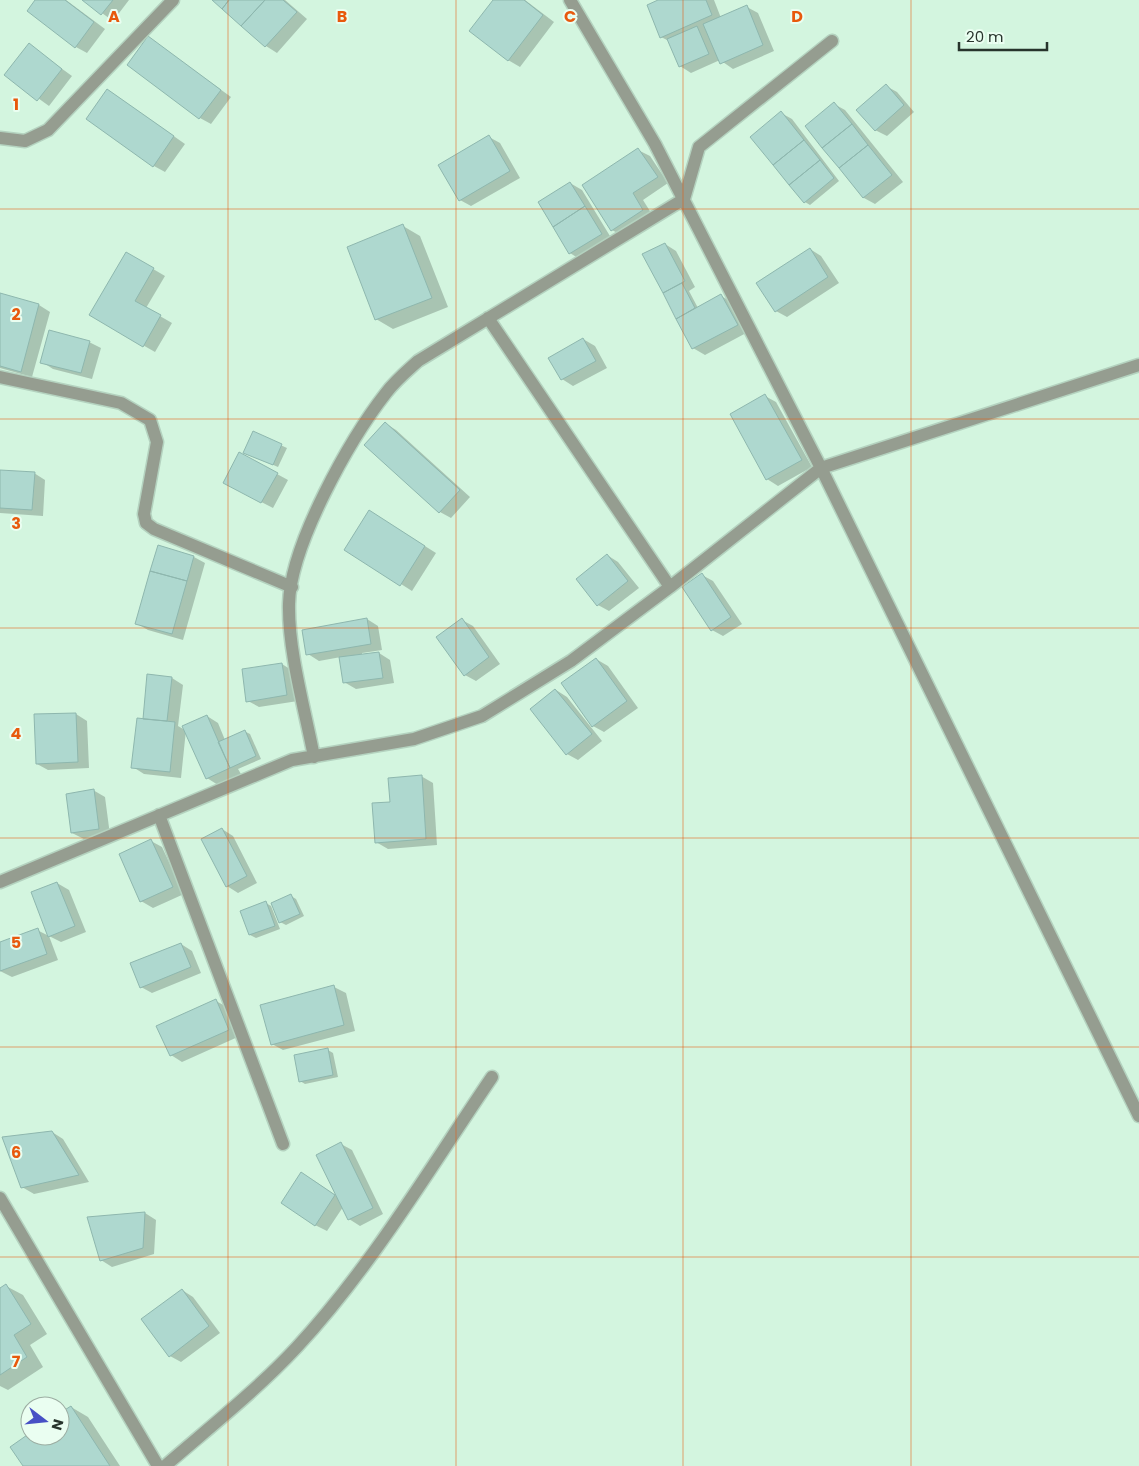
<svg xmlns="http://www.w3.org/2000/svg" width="1139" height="1466" font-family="Poppins,sans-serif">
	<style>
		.shadow { fill: #0003 }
		.building { fill: #aed8cf; stroke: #8eb7ae }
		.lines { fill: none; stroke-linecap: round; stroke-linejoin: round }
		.minor-casing { stroke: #b4d2bf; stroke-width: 15 }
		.minor { stroke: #959d90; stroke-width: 12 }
		.grid { fill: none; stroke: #e8590c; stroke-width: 1; stroke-opacity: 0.55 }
		.grid-label { font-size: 16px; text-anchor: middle; font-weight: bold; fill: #e8590c; stroke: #eafef1; stroke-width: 4; stroke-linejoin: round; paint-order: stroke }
	</style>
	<rect width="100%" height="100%" fill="#d3f5df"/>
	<path class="shadow" d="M37,0H66L105,29L87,53L76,47Z
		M84,0H129L113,21Z
		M214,0H285L307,19L277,53L266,46Z
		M494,0H525L554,22L520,67L508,60Z
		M661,0H714L721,18L747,7L758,13L774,51L733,69L720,60L691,73L680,66L669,41L661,37Z
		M149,38L231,97L211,124L200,118Z
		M29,45L72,76L49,106L6,75Z
		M886,86L897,92L914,112L887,136L875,130Z
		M108,90L185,144L165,172L154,166Z
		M834,104L845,110L903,182L875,204L864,198L807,126Z
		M781,113L792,119L839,181L810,205L805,202Z
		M489,137L500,143L520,178L471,206L460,200Z
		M638,150L650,156L668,183L643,200L653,216L623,236L612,230Z
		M570,183L582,190L613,241L581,260L570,253Z
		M403,226L420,236L448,307L393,329L376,319Z
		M665,244L676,251L695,287L689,291L698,308L721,296L732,302L748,332L705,355L693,348L644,255Z
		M810,249L821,256L839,283L787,317L776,311Z
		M126,253L165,276L146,308L172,323L155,352L90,315Z
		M0,294L39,305L50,312L32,377L0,368Z
		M583,339L595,346L607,368L573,386L562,379Z
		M89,342L101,348L92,379L53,369L42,362Z
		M765,396L776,402L812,467L778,486L767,479Z
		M385,423L396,430L470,497L451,518L440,512Z
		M254,433L287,448L278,467L250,455Z
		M0,471L34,473L45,480L43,516L0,513Z
		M277,474L288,480L273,508L236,489Z
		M380,518L436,553L412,591L346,549Z
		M607,555L618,562L639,588L609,611L598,605Z
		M194,557L205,563L183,640L148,630L136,623Z
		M702,575L713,581L742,624L723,636L712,630Z
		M367,619L378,626L382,650L362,653V655L379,653L390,660L394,683L356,689L344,682L341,657L319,661L308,654Z
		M462,620L473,626L500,664L476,681L465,675Z
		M596,659L608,666L638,708L604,732L593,726Z
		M282,664L293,671L298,701L259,707L248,701Z
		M172,678L183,685L178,726L185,730L207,716L218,723L225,740L244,731L250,734L261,759L238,769L241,774L218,785L207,778L186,730L181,778L144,774L133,767L144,720Z
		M556,690L567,697L602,741L578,760L567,754Z
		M76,714L87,721L89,768L48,770L37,764L35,716Z
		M421,776L433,783L437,845L388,849L376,842L391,803Z
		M93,790L105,797L110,835L84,839L72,833Z
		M222,829L233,836L257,883L238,893L227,886Z
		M151,841L162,847L184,894L153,908L141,901Z
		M57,883L69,890L86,932L61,942L49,936Z
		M291,896L296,899L304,916L286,925L280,922Z
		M266,903L271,906L280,929L256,938L250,935L242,912Z
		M37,930L49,936L58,960L12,977L0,971V944Z
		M181,944L192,951L201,973L152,993L141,987Z
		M334,987L346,993L355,1031L283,1050L272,1044Z
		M216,1001L227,1007L240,1036L182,1062L171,1055Z
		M328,1050L333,1053L338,1077L305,1084L300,1081Z
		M52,1132L63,1139L89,1182L34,1194L22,1187Z
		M341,1144L352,1150L383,1214L360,1226L349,1219L343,1207L327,1231L315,1225L313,1180L338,1197Z
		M145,1213L156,1220L154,1254L112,1267L101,1260Z
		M6,1286L23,1295L47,1334L30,1345L43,1367L8,1390L0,1386V1290Z
		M182,1290L193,1297L220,1333L181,1362L170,1356Z
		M71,1407L88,1417L120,1466H24L30,1435L60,1436V1415Z"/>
	<path class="building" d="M35,0H65L94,22L75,48L27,11Z
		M82,0H113L101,15Z
		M212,0H229L222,9Z
		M229,0H265L241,26L222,9Z
		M265,0H283L297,12L265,47L241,26Z
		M493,0H524L543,15L508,61L469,31Z
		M658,0H706L712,15L660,38L647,5Z
		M747,5L763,45L720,64L703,24Z
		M697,26L709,54L679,67L667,39Z
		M148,36L221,90L199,119L127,65Z
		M29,43L62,69L37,101L4,75Z
		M886,84L904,105L875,131L856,110Z
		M107,89L174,136L153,167L86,119Z
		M834,102L852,124L822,148L805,126Z
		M781,111L804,140L773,165L750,137Z
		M852,124L868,145L839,168L822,148Z
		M489,135L510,171L459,201L438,165Z
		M804,140L820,160L789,185L773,165Z
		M868,145L892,175L863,198L839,168Z
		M638,148L658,177L633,193L643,210L611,231L582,185Z
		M820,160L834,178L804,203L789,185Z
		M570,182L585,206L553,227L538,202Z
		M585,206L602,234L569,254L553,227Z
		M403,224L432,298L375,320L347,247Z
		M665,243L685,281L663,293L642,254Z
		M810,248L828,277L775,312L756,283Z
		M126,252L154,268L135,301L161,315L143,347L89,315Z
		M682,283L695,308L676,319L663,293Z
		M0,293L39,304L21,372L0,366Z
		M721,294L738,325L692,349L676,319Z
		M49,330L90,341L81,373L40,363Z
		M583,338L596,361L561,380L548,358Z
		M765,394L802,460L766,480L730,414Z
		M385,422L460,490L439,513L364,445Z
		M253,431L282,444L273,465L243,453Z
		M239,452L278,473L261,503L223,483Z
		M0,470L35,472L32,510L0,508Z
		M369,510L425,546L400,586L344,550Z
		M158,545L194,556L187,581L150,571Z
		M607,554L628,581L597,606L576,579Z
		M150,571L187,581L172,634L135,624Z
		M702,573L731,617L711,631L682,587Z
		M367,618L371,644L306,655L302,630Z
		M462,618L489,657L464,676L436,637Z
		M379,652L383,678L343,683L339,657Z
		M596,658L627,701L592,727L561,683Z
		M282,663L287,695L246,702L242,669Z
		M147,674L172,677L167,721L143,719Z
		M555,689L592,734L566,755L530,709Z
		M76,713L78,762L36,764L34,714Z
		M207,715L230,768L206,779L182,726Z
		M137,718L175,722L170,772L131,768Z
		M245,730L256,756L230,768L218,742Z
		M422,775L426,839L375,843L372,803L390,802L388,778Z
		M94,789L99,829L71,833L66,794Z
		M222,828L247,876L226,887L201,839Z
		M151,839L173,887L140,902L119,854Z
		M57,882L75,926L48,937L31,892Z
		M291,894L300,914L279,923L271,903Z
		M266,901L275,926L249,935L240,911Z
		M38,928L47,954L0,971V942Z
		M181,943L191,967L140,988L130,963Z
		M334,985L344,1025L271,1045L260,1005Z
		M216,999L229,1030L170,1056L156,1026Z
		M328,1048L333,1075L299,1082L294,1055Z
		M52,1131L79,1175L21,1188L2,1137Z
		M341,1142L373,1208L348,1220L316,1155Z
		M301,1172L335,1195L315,1226L281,1203Z
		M145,1212L143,1248L100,1261L87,1217Z
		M6,1284L31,1324L14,1335L27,1357L0,1375V1288Z
		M182,1289L209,1326L169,1357L141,1319Z
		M71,1406L110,1466H23L10,1447L30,1433V1436H60V1413Z"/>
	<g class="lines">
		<g class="minor-casing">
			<path id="minor" d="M570,0L655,144L821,468L1139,1116
				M0,138L25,141L48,130L173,0
				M488,318L670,587
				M0,377L121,403L150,420L157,442L144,514L146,523L154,529L292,587
				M314,757C305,710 288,651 289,604C290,545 350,439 386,393C395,381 407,371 418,361L684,199L699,147L832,41
				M159,815L283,1144
				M0,882L292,760L414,739L482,716L571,661L670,587L821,468L1139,365
				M0,1198L158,1466
				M165,1466C210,1427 257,1390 297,1347C372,1266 430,1168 492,1077"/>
		</g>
		<use href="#minor" class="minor"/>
	</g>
	<path class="grid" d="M228,0V1466M456,0V1466M683,0V1466M911,0V1466M0,209H1139M0,419H1139M0,628H1139M0,838H1139M0,1047H1139M0,1257H1139"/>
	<g class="grid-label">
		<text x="114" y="22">A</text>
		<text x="342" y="22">B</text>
		<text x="570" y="22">C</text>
		<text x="797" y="22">D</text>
		<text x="16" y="110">1</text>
		<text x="16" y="320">2</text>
		<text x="16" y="529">3</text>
		<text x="16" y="739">4</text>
		<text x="16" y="948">5</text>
		<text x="16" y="1158">6</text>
		<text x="16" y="1367">7</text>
	</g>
	<g transform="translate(45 1421) rotate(106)"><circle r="24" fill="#eafef1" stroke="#9cada2"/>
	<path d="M0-4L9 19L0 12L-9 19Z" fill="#4750c5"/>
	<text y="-8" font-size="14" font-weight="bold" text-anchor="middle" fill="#27342c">N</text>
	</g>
	<path d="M959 42v8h88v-8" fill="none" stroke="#27342c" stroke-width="2.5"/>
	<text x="966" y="42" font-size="15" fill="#27342c" stroke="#eafef1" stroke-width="4" paint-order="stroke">20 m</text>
</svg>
